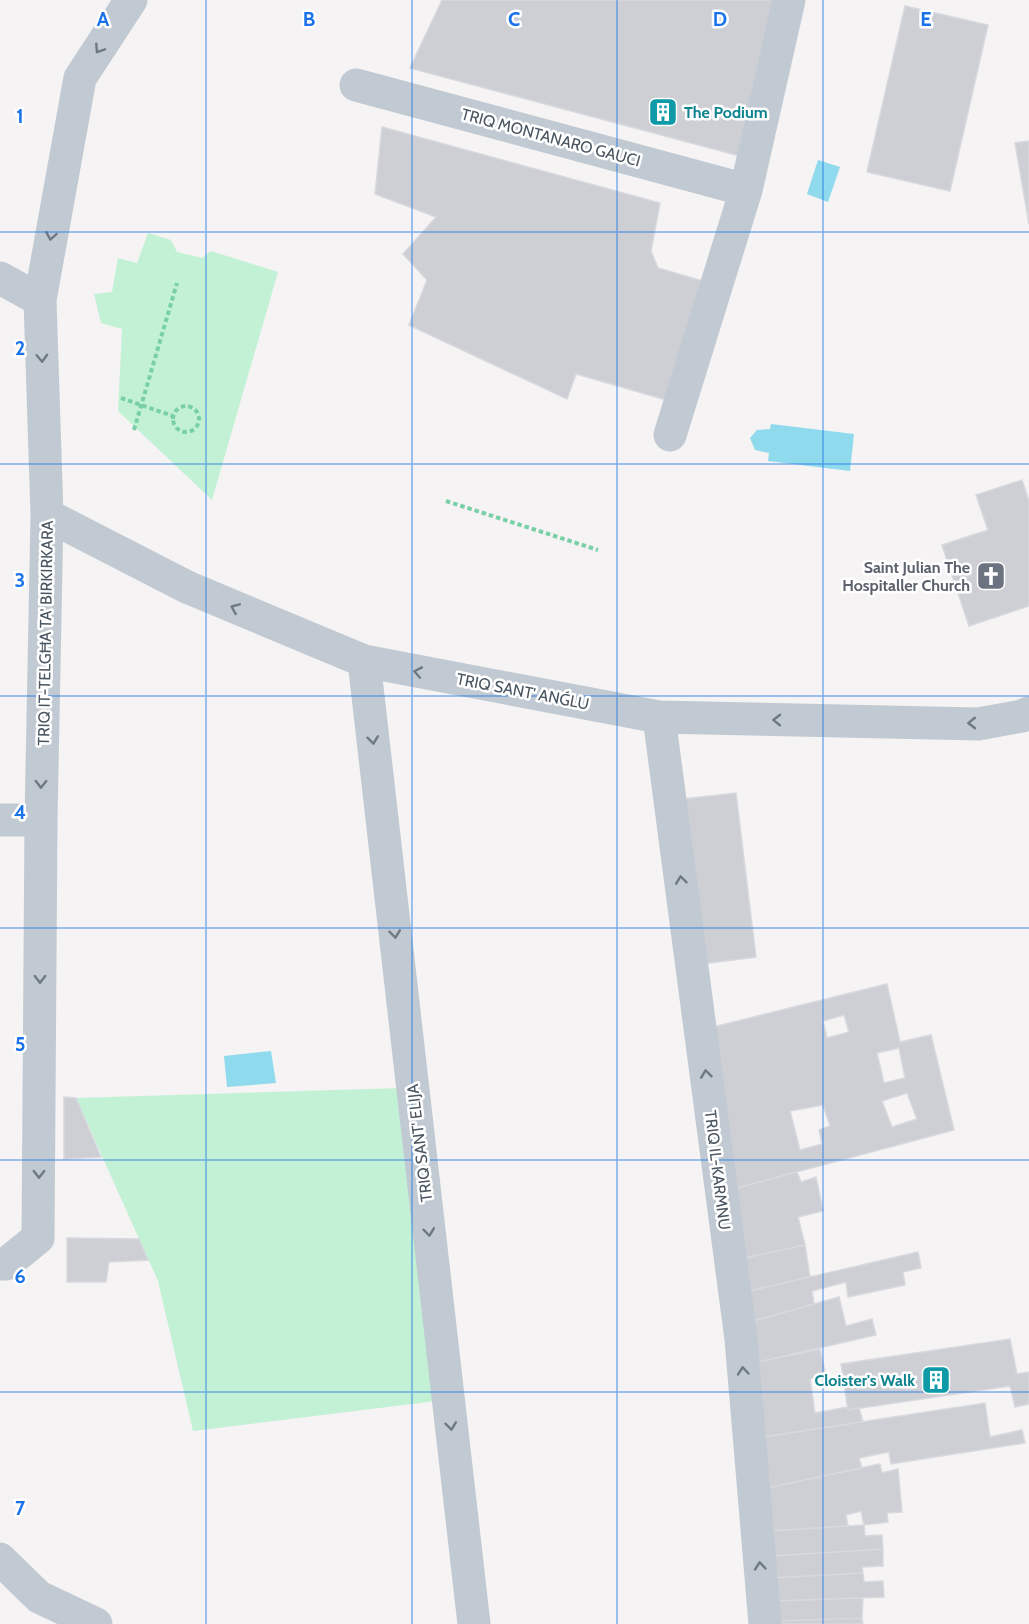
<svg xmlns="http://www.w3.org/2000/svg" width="1029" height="1624" font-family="Cabin,sans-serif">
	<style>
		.green { fill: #c3f1d5 }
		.water { fill: #90daee }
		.building { fill: #cdcfd5; stroke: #d7d9de; stroke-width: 1.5; fill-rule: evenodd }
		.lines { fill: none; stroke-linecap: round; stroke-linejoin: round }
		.path { stroke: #7ad0a6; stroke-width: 4; stroke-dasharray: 4.5 3; stroke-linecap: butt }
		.street { stroke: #c1cad2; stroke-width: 33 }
		.oneway { stroke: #6e7983 }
		.grid { fill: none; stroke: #1a73e8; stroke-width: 1.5; stroke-opacity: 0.55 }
		.labels { text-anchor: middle; stroke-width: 5; stroke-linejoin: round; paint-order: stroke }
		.culture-label { font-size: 16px; font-weight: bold; fill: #0d838f; stroke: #fff; text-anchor: start }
		.street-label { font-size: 16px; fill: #4a5661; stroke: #fff }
		.worship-label { font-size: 16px; font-weight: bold; fill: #5b616d; stroke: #fff; text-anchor: end }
		.grid-label { font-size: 20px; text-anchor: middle; font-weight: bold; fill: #1a73e8; stroke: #fff; stroke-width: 5; stroke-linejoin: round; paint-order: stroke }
	</style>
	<rect width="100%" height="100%" fill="#f5f3f3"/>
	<path class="green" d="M148,233L171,240L177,252L202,258L211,251L278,272L212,500L118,411L122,329L101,323L94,294L112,292L118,258L137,263Z
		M401,1088L436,1401L193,1431L158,1281L76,1098Z"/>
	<path class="water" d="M818,160L840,167L828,202L807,194Z
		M771,424L854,434L850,471L768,461L769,453L755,450L750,438L757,430L770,429Z
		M271,1051L276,1083L227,1087L224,1056Z"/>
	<path class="building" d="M442,0H778L740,156L410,68Z
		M905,6L988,25L950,191L867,172Z
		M382,127L660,203L651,251L658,268L706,282L670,401L576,374L567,399L409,325L427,280L403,254L436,217L375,194Z
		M1029,141V224L1015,143Z
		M1022,480L1029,501V606L969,626L942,545L988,530L976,495Z
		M736,793L756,957L702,964L683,799Z
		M887,984L900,1042L931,1035L954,1130L729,1190L713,1027ZM844,1015L849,1032L827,1038L823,1021ZM899,1048L905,1078L884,1083L877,1053ZM907,1093L917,1119L892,1127L882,1101ZM823,1105L830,1126L819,1130L822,1144L800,1150L790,1111Z
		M64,1097L76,1098L101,1157L64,1159Z
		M797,1172L801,1182L816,1177L823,1211L798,1217L805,1245L740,1259L729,1190Z
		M67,1238L139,1239L148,1260L109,1262L106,1282H67Z
		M805,1245L810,1277L745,1292L740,1259Z
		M918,1252L921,1268L903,1272L905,1285L848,1297L846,1282L812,1291L814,1304L750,1322L745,1292Z
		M839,1297L846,1326L872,1319L876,1335L753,1363L750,1322Z
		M1010,1339L1017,1374L1029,1372V1404L1015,1407L1010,1386L848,1410L841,1364Z
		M820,1349L826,1376L810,1379L815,1413L848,1407V1410L859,1408L863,1422L763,1437L753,1363Z
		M985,1403L990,1437L1022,1430L1025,1443L891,1464L889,1452L859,1458L862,1468L766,1488L763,1437Z
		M880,1464L882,1473L898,1469L902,1512L887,1513L888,1522L864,1525L861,1511L846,1515L848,1526L769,1531L766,1488Z
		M864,1525L865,1536L882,1535L883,1549L771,1556L769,1531Z
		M883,1549V1566L862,1567L863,1573L771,1578V1556Z
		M863,1573L864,1582L883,1581L884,1597L774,1601L771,1578Z
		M863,1598L862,1618L776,1621L774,1601Z
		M862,1618L863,1624H776V1621Z"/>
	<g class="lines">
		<path class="path" d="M121,398L173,416
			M173 419a13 13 0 1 1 26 0a13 13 0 1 1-26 0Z
			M134,430L177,283
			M446,501L598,550"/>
		<path class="street" d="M356,85L746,190
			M0,278L40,300
			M670,435L746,190L789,0
			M47,515L187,587L364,661L659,717L978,724L1022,716L1029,713
			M364,661L474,1624
			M659,717L741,1339L765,1624
			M0,820H41
			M0,1264H6L38,1238L41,820L47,515L40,300L80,78L131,0
			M0,1559L39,1597L96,1624"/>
	</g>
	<defs><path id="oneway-chevron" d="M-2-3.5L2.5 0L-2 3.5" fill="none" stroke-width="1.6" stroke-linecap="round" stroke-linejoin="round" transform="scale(1.5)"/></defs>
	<g class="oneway">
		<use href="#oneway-chevron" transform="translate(99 49) rotate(123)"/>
		<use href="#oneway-chevron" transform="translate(51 236) rotate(100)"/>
		<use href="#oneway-chevron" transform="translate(42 358) rotate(88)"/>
		<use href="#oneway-chevron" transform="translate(235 608) rotate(-157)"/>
		<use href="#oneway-chevron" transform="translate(418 672) rotate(-169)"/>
		<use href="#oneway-chevron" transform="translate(777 720) rotate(-179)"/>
		<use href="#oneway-chevron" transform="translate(972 723) rotate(179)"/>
		<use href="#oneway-chevron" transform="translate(373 740) rotate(83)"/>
		<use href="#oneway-chevron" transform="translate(41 784) rotate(91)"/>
		<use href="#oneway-chevron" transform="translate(681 880) rotate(-97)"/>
		<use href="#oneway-chevron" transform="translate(395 934) rotate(83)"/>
		<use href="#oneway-chevron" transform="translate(40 979) rotate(90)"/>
		<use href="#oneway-chevron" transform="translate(706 1074) rotate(-97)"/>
		<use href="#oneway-chevron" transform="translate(39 1174) rotate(90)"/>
		<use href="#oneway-chevron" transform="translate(429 1232) rotate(83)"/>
		<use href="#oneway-chevron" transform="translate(743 1371) rotate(-95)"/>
		<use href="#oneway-chevron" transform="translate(451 1426) rotate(83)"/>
		<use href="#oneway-chevron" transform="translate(760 1566) rotate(-95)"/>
	</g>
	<path class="grid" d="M206,0V1624M412,0V1624M617,0V1624M823,0V1624M0,232H1029M0,464H1029M0,696H1029M0,928H1029M0,1160H1029M0,1392H1029"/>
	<defs>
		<g id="building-square" transform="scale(1.5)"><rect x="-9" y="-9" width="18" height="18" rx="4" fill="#0f9aa8" stroke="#fff"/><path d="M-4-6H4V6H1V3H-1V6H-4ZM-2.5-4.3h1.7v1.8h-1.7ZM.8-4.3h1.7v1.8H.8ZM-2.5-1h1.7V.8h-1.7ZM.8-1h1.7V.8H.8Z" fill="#fff"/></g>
		<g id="church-square" transform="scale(1.5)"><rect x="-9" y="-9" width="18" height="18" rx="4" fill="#6b7280" stroke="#fff"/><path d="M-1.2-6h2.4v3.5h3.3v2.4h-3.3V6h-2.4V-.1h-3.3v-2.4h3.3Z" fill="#fff"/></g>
	</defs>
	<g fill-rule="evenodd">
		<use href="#building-square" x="663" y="112"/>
		<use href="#church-square" x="991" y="576"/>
		<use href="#building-square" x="936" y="1380"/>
	</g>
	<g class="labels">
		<g class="culture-label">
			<text x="684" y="118">The Podium</text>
			<text x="915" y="1386" text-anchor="end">Cloister's Walk</text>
		</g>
		<g class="street-label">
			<text transform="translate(551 137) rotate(15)" y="6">TRIQ MONTANARO GAUCI</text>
			<text transform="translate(45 633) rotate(-89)" y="6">TRIQ IT-TELGĦA TA' BIRKIRKARA</text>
			<text transform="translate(523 691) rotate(11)" y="6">TRIQ SANT' ANǴLU</text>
			<text transform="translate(419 1143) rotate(-97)" y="6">TRIQ SANT' ELIJA</text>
			<text transform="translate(718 1170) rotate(83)" y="6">TRIQ IL-KARMNU</text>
		</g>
		<g class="worship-label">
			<text x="970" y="573">Saint Julian The<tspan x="970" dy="18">Hospitaller Church</tspan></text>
		</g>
	</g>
	<g class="grid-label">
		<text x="103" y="26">A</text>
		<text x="309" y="26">B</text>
		<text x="514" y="26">C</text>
		<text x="720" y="26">D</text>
		<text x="926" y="26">E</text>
		<text x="20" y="123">1</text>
		<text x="20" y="355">2</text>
		<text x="20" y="587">3</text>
		<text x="20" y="819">4</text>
		<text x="20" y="1051">5</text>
		<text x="20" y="1283">6</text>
		<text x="20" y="1515">7</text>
	</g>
</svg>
